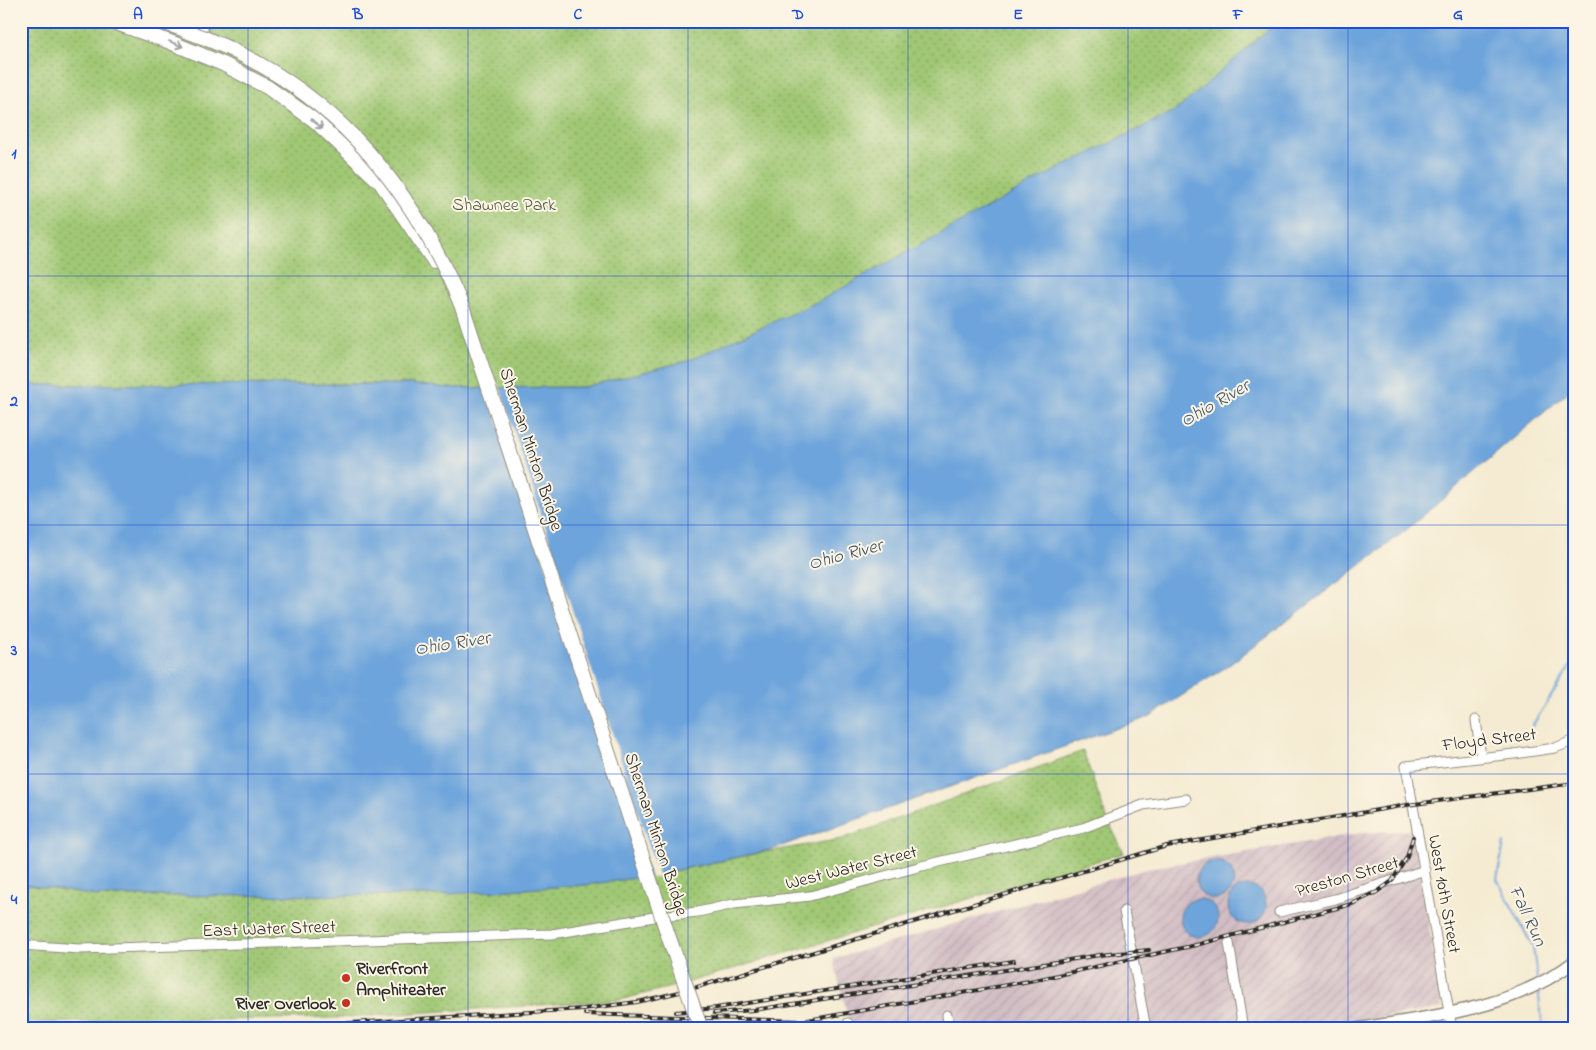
<svg xmlns="http://www.w3.org/2000/svg" width="1596" height="1050" font-family="'Indie Flower',sans-serif">
	<style>
		.industrial { fill: url(#industrial-furrows) }
		.park { fill: url(#park-dots); stroke: #667a50 }
		.water { fill: #6da4db; stroke: #4c6883 }
		.pier { fill: #f5ebd2 }
		.lines { fill: none; stroke-linecap: round; stroke-linejoin: round }
		.stream { stroke: #6da4db; stroke-width: 2 }
		.minor-casing { stroke: #908b7e; stroke-width: 11 }
		.major-casing { stroke: #908b7e; stroke-width: 14 }
		.highway-casing { stroke: #908b7e; stroke-width: 16 }
		.minor { stroke: #fff; stroke-width: 9 }
		.major { stroke: #fff; stroke-width: 11 }
		.highway { stroke: #fff; stroke-width: 14 }
		.rail-casing { stroke: #2b2b2b; stroke-width: 4 }
		.rail { stroke: #fcf5e5; stroke-width: 2; stroke-dasharray: 5.5; stroke-linecap: butt }
		.highway-bridge-casing { stroke: #908b7e; stroke-width: 16; stroke-linecap: butt }
		.highway-bridge { stroke: #fff; stroke-width: 14 }
		.oneway { stroke: #a0a0a0 }
		.grid { fill: none; stroke: #1d4ed8; stroke-width: 1; stroke-opacity: 0.55 }
		.poi-dot { fill: #c8321e; stroke: #fcf5e5; stroke-width: 2 }
		.labels { text-anchor: middle; stroke-width: 4; stroke-linejoin: round; paint-order: stroke }
		.park-label { font-size: 18px; fill: #4e5a41; stroke: #fcf5e5 }
		.street-label { font-size: 18px; fill: #2b2b2b; stroke: #fcf5e5 }
		.poi-label { font-size: 18px; font-weight: bold; fill: #2b2b2b; stroke: #fcf5e5; text-anchor: start }
		.water-label { font-size: 19px; font-style: italic; fill: #425569; stroke: #fcf5e5 }
		.neatline { fill: none; stroke: #1d4ed8; stroke-width: 2 }
		.grid-label { font-size: 16px; text-anchor: middle; font-weight: bold; fill: #1d4ed8 }
	</style>
	<defs>
		<pattern id="industrial-furrows" width="10" height="10" patternUnits="userSpaceOnUse" patternTransform="scale(1.25)"><rect width="10" height="10" fill="#d2bdc5"/><path d="M-1 1l2-2M0 10L10 0M9 11l2-2" fill="none" stroke="#b4a3a9"/></pattern>
		<pattern id="park-dots" width="8" height="8" patternUnits="userSpaceOnUse" patternTransform="scale(1.25)"><rect width="8" height="8" fill="#a0c874"/><path d="M2 2h.1M6 6h.1" fill="none" stroke="#83a35f" stroke-width="1.8" stroke-linecap="round"/></pattern>
	</defs>
	<rect width="100%" height="100%" fill="#fcf5e5"/>
	<filter id="ink" filterUnits="userSpaceOnUse"><feTurbulence type="fractalNoise" baseFrequency=".02" numOctaves="2"/><feDisplacementMap in="SourceGraphic" scale="10" xChannelSelector="R" yChannelSelector="G"/><feConvolveMatrix kernelMatrix="1 2 1 2 8 2 1 2 1" color-interpolation-filters="sRGB"/></filter>
	<filter id="wash" filterUnits="userSpaceOnUse"><feTurbulence type="fractalNoise" baseFrequency=".0096" numOctaves="4" result="noise"/><feDisplacementMap in="SourceGraphic" scale="20" xChannelSelector="R" yChannelSelector="G"/><feGaussianBlur stdDeviation="1.12" result="paint"/><feColorMatrix in="noise" values="0 0 0 0 0 0 0 0 0 0 0 0 0 0 0 0 0 1.4 0 .05"/><feComposite in="paint" operator="in"/></filter>
	<g filter="url(#wash)">
		<rect width="100%" height="100%" fill="#f5ebd2"/>
		<path class="industrial" d="M1414,830L1442,1008L1314,1029H851L833,959L1150,868L1361,833Z"/>
		<path class="park" d="M21,21H1286L1130,150L964,241L687,361L584,387L450,388L409,384L21,385Z
			M1083,751L1107,819L1124,853L675,986L619,1000L334,1018L21,1023V884L97,896L434,895L585,885L650,876L754,854L842,839Z"/>
		<path class="water" d="M1278,21H1575V386L1405,531L1229,665L1149,717L770,850L650,876L585,885L434,895L97,896L21,884V385L409,384L450,388L584,387L687,361L817,302L1048,174L1178,109Z
			M1196 880a19 19 0 1 1 38 0a19 19 0 1 1-38 0Z
			M1228 905a19 19 0 1 1 38 0a19 19 0 1 1-38 0Z
			M1180 918a19 19 0 1 1 38 0a19 19 0 1 1-38 0Z"/>
		<path class="pier" d="M485,385H499L659,877L651,878Z"/>
		<g class="lines">
			<path class="stream" d="M1532,726L1575,659
				M1504,843L1497,879L1533,947L1537,979
				M1538,989L1543,1029"/>
		</g>
	</g>
	<g filter="url(#ink)">
		<g class="lines">
			<g class="minor-casing">
				<path id="minor" d="M1476,720L1481,757
					M1124,911L1146,1029
					M1279,912L1335,899L1425,870
					M1229,943L1243,1029
					M21,945L80,949L552,934L660,916L698,912L734,904L810,896L922,866L1083,828L1143,805L1186,799
					M947,1015L949,1029
					M848,1023L849,1029
					M1452,1029L1406,766L1514,754L1555,748L1575,740"/>
			</g>
			<g class="major-casing">
				<path id="major" d="M1357,1029C1433,1016 1512,1010 1575,961"/>
			</g>
			<g class="highway-casing">
				<path id="highway" d="M110,21L170,42L223,64L267,87L314,120L381,183L434,261
					M159,21L182,29
					M175,21L201,31"/>
			</g>
			<use href="#minor" class="minor"/>
			<use href="#major" class="major"/>
			<use href="#highway" class="highway"/>
			<g class="rail-casing">
				<path id="rail" d="M676,1012L716,1008L1014,961
					M714,1013L754,1010L1100,955L1149,950
					M585,1014L802,1021L1035,980L1196,945L1352,904L1377,892L1392,881L1407,857L1413,837
					M250,1029L583,1009L637,1002L684,991L1167,846L1407,805L1575,783
					M761,1029L780,1026"/>
			</g>
			<use href="#rail" class="rail"/>
			<g class="highway-bridge-casing">
				<path id="highway-bridge" d="M186,31C323,79 409,178 463,309L668,935L701,1029"/>
			</g>
			<use href="#highway-bridge" class="highway-bridge"/>
		</g>
		<defs><path id="oneway-shaft" d="M-6 0H5M1.5-3L5.5 0L1.5 3" fill="none" stroke-width="1.6" stroke-linecap="round" stroke-linejoin="round" transform="scale(1.25)"/></defs>
		<g class="oneway">
			<use href="#oneway-shaft" transform="translate(176 44) rotate(22)"/>
			<use href="#oneway-shaft" transform="translate(317 124) rotate(40)"/>
		</g>
	</g>
	<path class="grid" d="M248,21V1029M468,21V1029M688,21V1029M908,21V1029M1128,21V1029M1348,21V1029M21,276H1575M21,525H1575M21,774H1575"/>
	<g class="poi-dot">
		<circle cx="346" cy="978" r="5"/>
		<circle cx="346" cy="1003" r="5"/>
	</g>
	<g class="labels">
		<g class="park-label">
			<text x="504" y="210">Shawnee Park</text>
		</g>
		<g class="street-label">
			<text transform="translate(532 449) rotate(72)" y="6">Sherman Minton Bridge</text>
			<text transform="translate(1489 739) rotate(-7)" y="6">Floyd Street</text>
			<text transform="translate(657 834) rotate(72)" y="6">Sherman Minton Bridge</text>
			<text transform="translate(851 867) rotate(-14)" y="6">West Water Street</text>
			<text transform="translate(1347 876) rotate(-16)" y="6">Preston Street</text>
			<text transform="translate(1445 894) rotate(80)" y="6">West 10th Street</text>
			<text transform="translate(269 928) rotate(-2)" y="6">East Water Street</text>
		</g>
		<g class="poi-label">
			<text x="356" y="974">Riverfront<tspan x="356" dy="21">Amphiteater</tspan></text>
			<text x="336" y="1009" text-anchor="end">River Overlook</text>
		</g>
		<g class="water-label">
			<text transform="translate(1214 402) rotate(-30)" y="7">Ohio River</text>
			<text transform="translate(845 553) rotate(-15)" y="7">Ohio River</text>
			<text transform="translate(452 642) rotate(-9)" y="7">Ohio River</text>
			<text transform="translate(1529 915) rotate(65)" y="7">Fall Run</text>
		</g>
	</g>
	<rect width="1596" height="1050" fill="none" stroke="#fcf5e5" stroke-width="55"/>
	<rect x="28" y="28" width="1540" height="994" class="neatline"/>
	<g class="grid-label">
		<text x="138" y="19">A</text>
		<text x="358" y="19">B</text>
		<text x="578" y="19">C</text>
		<text x="798" y="19">D</text>
		<text x="1018" y="19">E</text>
		<text x="1238" y="19">F</text>
		<text x="1458" y="19">G</text>
		<text x="14" y="158">1</text>
		<text x="14" y="406">2</text>
		<text x="14" y="655">3</text>
		<text x="14" y="904">4</text>
	</g>
</svg>
